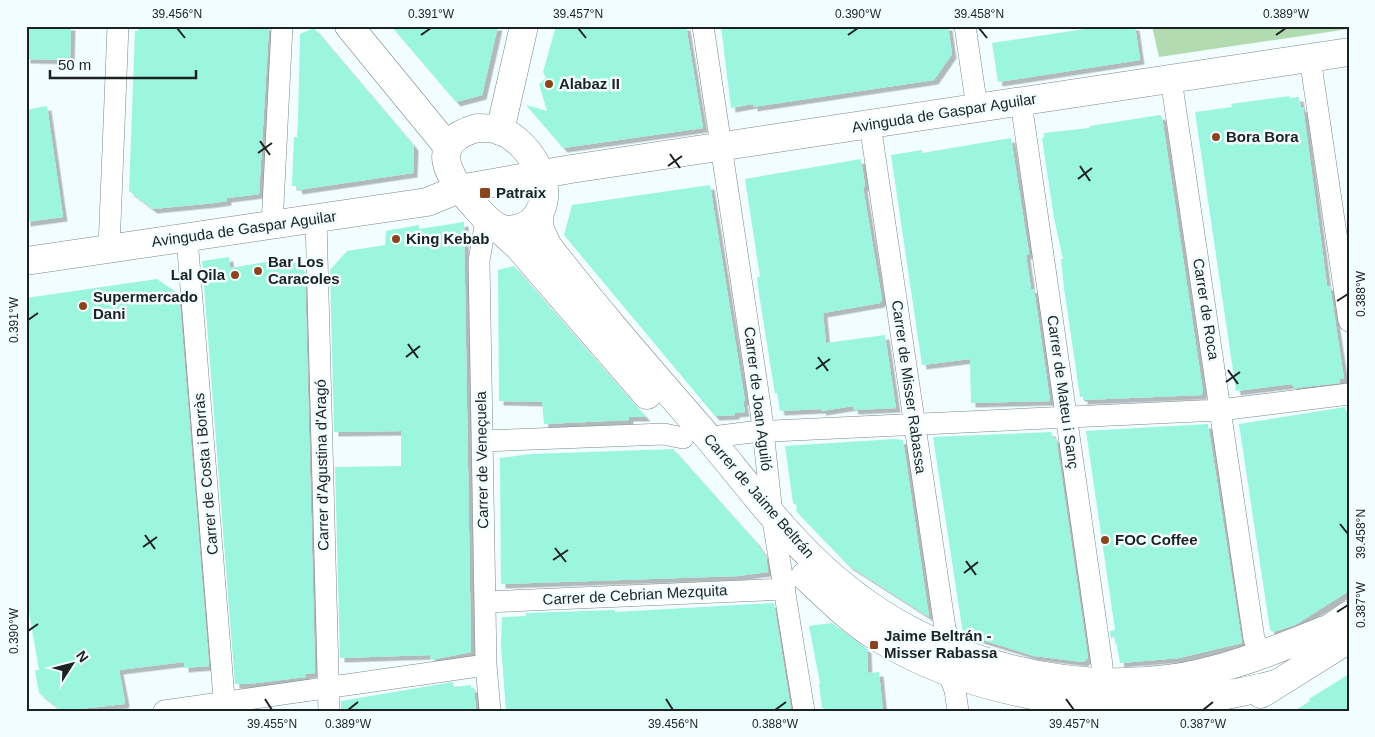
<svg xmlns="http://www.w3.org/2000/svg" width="1375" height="737" font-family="Arial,sans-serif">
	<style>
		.green { fill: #b3dbb1 }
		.building { fill: #9cf6df; filter: url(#shadow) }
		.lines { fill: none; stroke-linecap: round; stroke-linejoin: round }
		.street-casing { stroke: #7b8789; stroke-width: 22 }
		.secondary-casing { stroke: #7b8789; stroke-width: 29 }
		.street { stroke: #fff; stroke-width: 21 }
		.secondary { stroke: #fff; stroke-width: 28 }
		.ticks { fill: none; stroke: #1c2122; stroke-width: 2 }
		.poi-dot { fill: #8a441e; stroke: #f2fdff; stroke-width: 2 }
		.labels { text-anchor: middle; stroke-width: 5; stroke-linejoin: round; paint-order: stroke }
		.poi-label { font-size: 15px; font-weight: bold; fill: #1c2122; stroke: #f2fdff; text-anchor: start }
		.street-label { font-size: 15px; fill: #1c2122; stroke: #f2fdff }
		.neatline { fill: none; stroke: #1c2122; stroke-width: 2 }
		.ticks-label { font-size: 12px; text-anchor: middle; fill: #1c2122 }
	</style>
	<defs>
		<filter id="shadow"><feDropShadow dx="4.5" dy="4.5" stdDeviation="0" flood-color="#0004"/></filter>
	</defs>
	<rect width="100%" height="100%" fill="#f2fdff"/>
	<path class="green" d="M1152,26H1349V29L1159,57Z"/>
	<path class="building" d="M26,26H71L70,60L26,59Z
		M139,26H269L259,194L227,198V201L214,203L153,209L129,191L135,31H138Z
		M391,26H498L482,95L456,102Z
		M556,26H686L703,128L563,148L526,105L547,111L539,84L546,78L543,72Z
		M721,26H948L952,54L934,80L753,107V104L731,108Z
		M1105,26H1135L1140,60L998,82L992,43Z
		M314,28L414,146L413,173L298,190L297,186H292L294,137H297L298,121L300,34Z
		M1289,96L1290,98L1299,97L1301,108L1303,107L1323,255L1327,286H1330L1344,379H1340L1339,383L1294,388L1292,384L1236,391L1195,112L1232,107L1231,104Z
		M47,106L63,217L26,222V110Z
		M1160,115L1162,117L1203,392L1201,395L1083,400V397H1080L1064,288L1061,259H1063L1054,218L1042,138H1044V133L1089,128L1090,126Z
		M1011,138L1029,254L1026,255L1031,289H1034L1050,401L971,403L970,359L922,365L891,155L922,150V153Z
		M861,159L865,186L863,187L882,300L880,303L823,313L826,343L885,335L896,408L854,410L853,406L822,411L821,409L780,411L777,393L775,394L759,294L757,277H760L745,179Z
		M710,185L745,401H743L745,412L735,413V415L715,416L564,235L572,205Z
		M464,222L471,652L431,660L430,655L340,658L335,467L401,466V431L334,432L330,270L347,251L385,245L386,231L419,225V229Z
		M229,257L230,268L290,258L305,272L315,673L306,674V677L247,684H235L202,261Z
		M514,266L635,405L646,417H629V420L544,424L542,402L499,401L498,270Z
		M157,279L179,294L209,666L184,668V662L119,670L125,701L124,704L62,711L39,693L35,670H39L26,595V298Z
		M1345,407L1346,411H1349V591L1295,625L1273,632L1270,630L1239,424Z
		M1208,424L1242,643L1179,658L1120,663L1115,636L1111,639L1110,631L1115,630L1086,431Z
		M1051,432L1054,439L1056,438L1088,658L1083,662L1034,656L963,634L933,437Z
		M894,439L903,440L929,617L848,565L796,511L797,506L793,503L785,446Z
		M673,449L755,541L766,557L768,572L738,576L501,584L500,458L531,454Z
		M774,603L791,711H506L501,645L502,617L526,616V613L615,610V612Z
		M832,623L867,649L868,673L879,672L883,711H824V708H822L819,684L820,683L809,626Z
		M1349,674V711H1294L1310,701L1309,699Z
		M453,682L454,687L471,685V688H474L476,711H341V701Z"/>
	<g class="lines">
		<g class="street-casing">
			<path id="street" d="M703,26L761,412L772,514L804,711
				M965,26L977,108
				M1310,58L1349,321
				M1171,79L1254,639L1260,651L1265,653
				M1021,102L1102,665V676L1097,682
				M870,124L945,628L951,648
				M480,211L485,226L479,261L486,665L490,711
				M316,219L329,711
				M272,225L282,26
				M187,238L225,711
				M109,248L118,26
				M482,441L664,434L683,438
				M714,445L720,436L752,432L1220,410L1349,394
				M485,602L785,589
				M948,672L955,690L958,711
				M164,711L486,665"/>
		</g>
		<g class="secondary-casing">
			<path id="secondary" d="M349,26L448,147
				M477,128C485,128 492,128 499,130C531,141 563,196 531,222C524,228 511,231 502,229C490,225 481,213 473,204C448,177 426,142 477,128Z
				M500,131L524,26
				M540,210L539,227L547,245C599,313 656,377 712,442C751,489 788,539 835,579C924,656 1052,694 1168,679C1222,672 1275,650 1325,630
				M495,225L519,247L647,395
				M26,261L427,202L459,189L571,169L1349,52
				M805,576C827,597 851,621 877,637C970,694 1088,713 1195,700C1223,697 1250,690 1277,684
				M1311,641L1349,615
				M1261,694L1349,639"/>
		</g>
		<use href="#street" class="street"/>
		<use href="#secondary" class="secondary"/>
	</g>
	<path class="ticks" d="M177,28L185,38M578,28L586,38M979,28L987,38M421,35L431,28M848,35L858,28M1276,35L1286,28M260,141L270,155M258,153L272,143M670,154L680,168M668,166L682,156M1080,166L1090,181M1078,179L1092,168M1337,301L1348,294M28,320L38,313M408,344L418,358M406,357L420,346M818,357L828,371M816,369L830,359M1228,370L1238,384M1226,382L1240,372M1340,524L1348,534M145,535L155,549M143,547L157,537M555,548L566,562M553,560L568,550M966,561L976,575M964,573L978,562M1337,612L1348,605M28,631L38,624M265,699L272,710M666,699L673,710M1066,699L1074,710M348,710L358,702M775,710L786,702M1203,710L1213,702"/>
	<g class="poi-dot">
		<circle cx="549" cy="84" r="5"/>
		<circle cx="1216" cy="137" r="5"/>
		<rect x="479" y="187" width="12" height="12" rx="2.5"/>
		<circle cx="396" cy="239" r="5"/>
		<circle cx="258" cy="271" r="5"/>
		<circle cx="235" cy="275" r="5"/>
		<circle cx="83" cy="306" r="5"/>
		<circle cx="1105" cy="540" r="5"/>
		<rect x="869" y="640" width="10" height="10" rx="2.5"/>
	</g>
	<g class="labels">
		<g class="poi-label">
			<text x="559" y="89">Alabaz II</text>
			<text x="1226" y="142">Bora Bora</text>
			<text x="496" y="198">Patraix</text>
			<text x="406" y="244">King Kebab</text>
			<text x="268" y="267">Bar Los<tspan x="268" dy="17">Caracoles</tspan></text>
			<text x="225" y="280" text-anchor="end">Lal Qila</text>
			<text x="93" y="302">Supermercado<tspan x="93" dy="17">Dani</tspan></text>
			<text x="1115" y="545">FOC Coffee</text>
			<text x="884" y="641">Jaime Beltrán -<tspan x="884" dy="17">Misser Rabassa</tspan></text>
		</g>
		<g class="street-label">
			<text transform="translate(944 113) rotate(-9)" y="5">Avinguda de Gaspar Aguilar</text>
			<text transform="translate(244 229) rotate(-8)" y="5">Avinguda de Gaspar Aguilar</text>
			<text transform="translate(1206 309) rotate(81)" y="5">Carrer de Roca</text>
			<text transform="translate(909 387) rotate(82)" y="5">Carrer de Misser Rabassa</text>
			<text transform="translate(1063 392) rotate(82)" y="5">Carrer de Mateu i Sanç</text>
			<text transform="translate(758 399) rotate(83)" y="5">Carrer de Joan Aguiló</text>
			<text transform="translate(482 460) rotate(-91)" y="5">Carrer de Veneçuela</text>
			<text transform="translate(322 465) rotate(-91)" y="5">Carrer d'Agustina d'Aragó</text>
			<text transform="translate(206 474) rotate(-95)" y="5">Carrer de Costa i Borràs</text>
			<text transform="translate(759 496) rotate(49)" y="5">Carrer de Jaime Beltrán</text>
			<text transform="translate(635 595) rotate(-3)" y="5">Carrer de Cebrian Mezquita</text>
		</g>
	</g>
	<rect width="1375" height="737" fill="none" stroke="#f2fdff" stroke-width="55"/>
	<g transform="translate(72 664) rotate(54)" stroke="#f2fdff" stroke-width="4" paint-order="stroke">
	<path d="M0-4L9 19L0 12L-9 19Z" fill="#1c2122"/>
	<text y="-8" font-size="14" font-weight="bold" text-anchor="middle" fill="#1c2122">N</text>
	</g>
	<path d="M50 70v8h146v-8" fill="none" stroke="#1c2122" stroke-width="2.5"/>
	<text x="58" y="70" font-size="15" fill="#1c2122" stroke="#f2fdff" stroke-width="4" paint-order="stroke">50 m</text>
	<rect x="28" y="28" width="1320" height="682" class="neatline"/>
	<g class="ticks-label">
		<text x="177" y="18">39.456°N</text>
		<text x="431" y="18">0.391°W</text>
		<text x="578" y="18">39.457°N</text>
		<text x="858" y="18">0.390°W</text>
		<text x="979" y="18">39.458°N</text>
		<text x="1286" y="18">0.389°W</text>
		<text transform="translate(1361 294) rotate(-90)" y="4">0.388°W</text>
		<text transform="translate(14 320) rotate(-90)" y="4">0.391°W</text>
		<text transform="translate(1361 534) rotate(-90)" y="4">39.458°N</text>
		<text transform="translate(1361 605) rotate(-90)" y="4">0.387°W</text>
		<text transform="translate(14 631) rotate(-90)" y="4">0.390°W</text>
		<text x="272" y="728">39.455°N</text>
		<text x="348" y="728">0.389°W</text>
		<text x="673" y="728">39.456°N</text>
		<text x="775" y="728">0.388°W</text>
		<text x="1074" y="728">39.457°N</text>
		<text x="1203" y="728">0.387°W</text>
	</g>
</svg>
